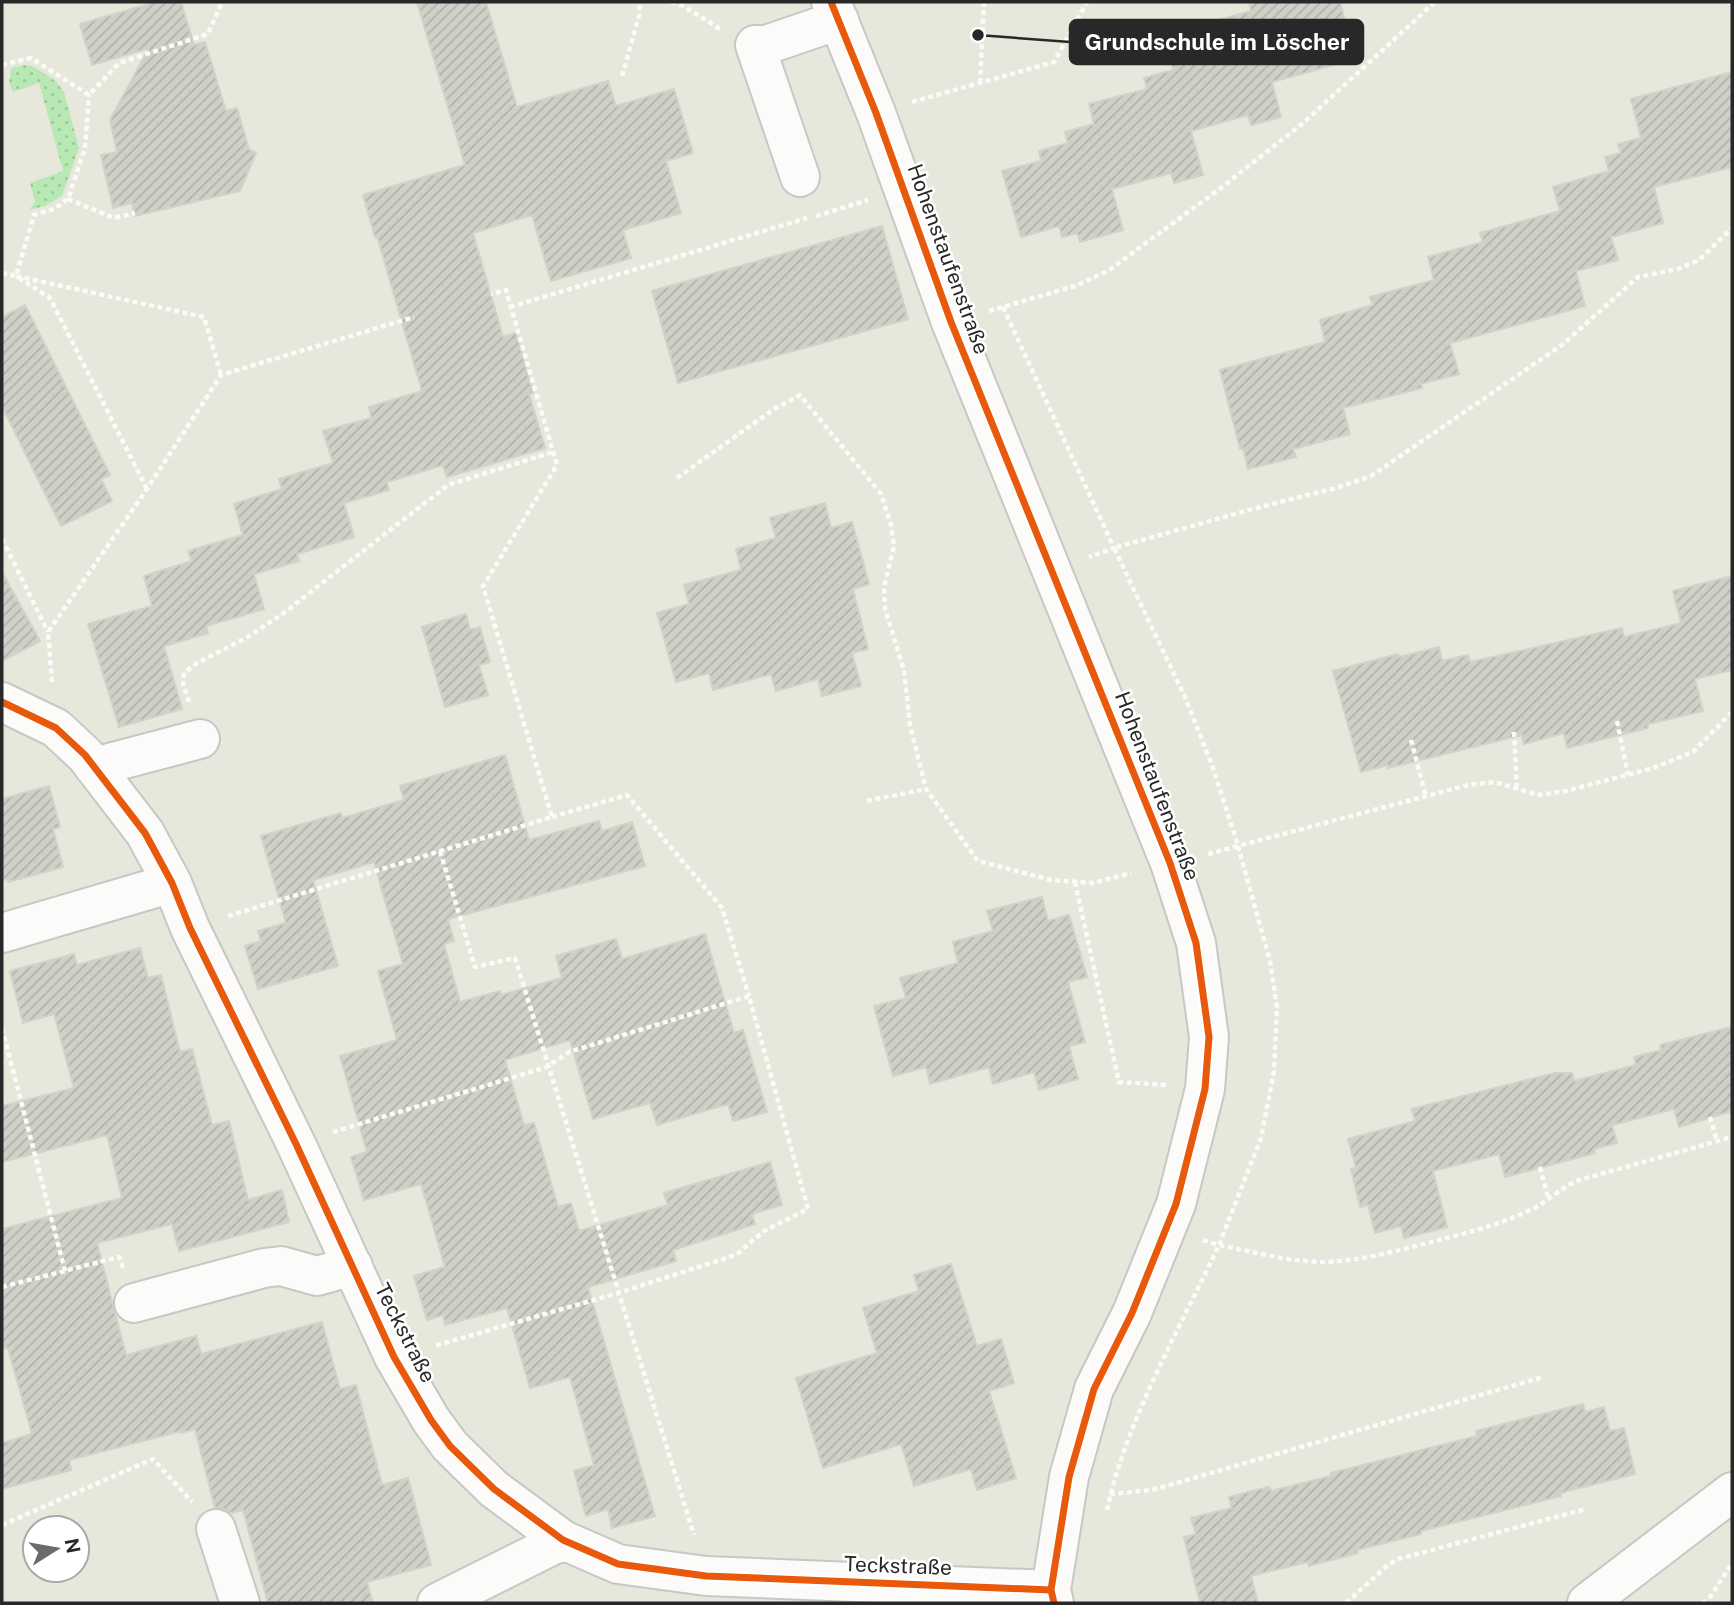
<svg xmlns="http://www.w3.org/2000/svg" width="1734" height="1605" font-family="'Public Sans',sans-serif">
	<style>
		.grass { fill: url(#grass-dots) }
		.building { fill: url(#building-hatch); stroke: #d2d2c9; stroke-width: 2 }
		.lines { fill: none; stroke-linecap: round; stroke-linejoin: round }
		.minor-casing { stroke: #c8c7c6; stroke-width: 42 }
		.path { stroke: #fcfbfa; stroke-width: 4.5; stroke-dasharray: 5 3.5; stroke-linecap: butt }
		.minor { stroke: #fcfbfa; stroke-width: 38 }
		.cycleway-casing { stroke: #fff; stroke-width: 11 }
		.cycleway { stroke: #e8590c; stroke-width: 7 }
		.labels { text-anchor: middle; stroke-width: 5; stroke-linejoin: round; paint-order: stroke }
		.street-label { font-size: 21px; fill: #282828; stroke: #fff }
		.leader { fill: none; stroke: #282828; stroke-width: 2.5 }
		.callout-dot { fill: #282828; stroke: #fff; stroke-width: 2.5 }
		.callout { fill: #282828; stroke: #282828; stroke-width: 2.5 }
		.callout-label { font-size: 23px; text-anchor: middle; font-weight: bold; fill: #fff }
	</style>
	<defs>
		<pattern id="grass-dots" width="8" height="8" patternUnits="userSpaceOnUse" patternTransform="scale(1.75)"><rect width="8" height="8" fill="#b8e8b3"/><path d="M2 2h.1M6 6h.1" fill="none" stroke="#9ec79a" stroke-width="1.8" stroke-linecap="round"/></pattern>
		<pattern id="building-hatch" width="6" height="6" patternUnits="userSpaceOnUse" patternTransform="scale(1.75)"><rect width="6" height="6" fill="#d0d0c8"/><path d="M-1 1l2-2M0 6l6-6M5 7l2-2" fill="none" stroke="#b3b3ac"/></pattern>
	</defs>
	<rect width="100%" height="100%" fill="#e8e7dc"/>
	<path class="grass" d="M25,65L32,66L56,81L64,92L79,148L62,196L45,206L29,210L35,202L30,183L63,171L39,83L13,92L9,83L11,68Z"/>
	<path class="building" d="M156,2H181L194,45L205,42L226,111L237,108L249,149L256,153L240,191L135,216L132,203L113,208L101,155L117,152L110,120L149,48L92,65L80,24Z
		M417,2H486L517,107L608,81L616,106L674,89L693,153L666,161L681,213L623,230L631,258L551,281L532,215L473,233L503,337L516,333L533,393L529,394L545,448L447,477L443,465L387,482L389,490L344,503L354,537L297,554L299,561L254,574L264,609L206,626L208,633L164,646L182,709L119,727L88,624L152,606L144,576L192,561L188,551L243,535L234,504L282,489L279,479L333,463L323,431L371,418L369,407L422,391L377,236L375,237L363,195L465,165Z
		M1249,2H1340L1355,59L1272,82L1281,117L1251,125L1248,115L1191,131L1203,175L1174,183L1171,173L1112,189L1123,230L1080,242L1077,233L1062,237L1059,226L1021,237L1002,171L1041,161L1039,151L1068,143L1065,132L1094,124L1089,104L1147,89L1144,78L1173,70L1167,45L1225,30L1222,19L1251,11Z
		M1732,72V167L1654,187L1663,223L1611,237L1618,260L1576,271L1585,306L1450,343L1459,374L1421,384L1422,388L1343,408L1350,434L1293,449L1296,457L1248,469L1243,448L1240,449L1220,370L1325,342L1320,320L1373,305L1370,297L1434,280L1428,257L1483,242L1480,233L1560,211L1553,187L1609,171L1605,157L1621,153L1618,144L1641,138L1631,99Z
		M882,226L908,319L678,383L652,291Z
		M25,305L110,475L101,479L112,501L61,526L2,406V317Z
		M825,503L831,528L852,522L869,584L853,589L868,649L852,653L861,686L822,696L818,679L776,691L771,674L713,690L709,673L676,682L657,613L689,604L684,585L741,570L736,549L776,538L770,518Z
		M2,572L40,641L2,661Z
		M1732,576V670L1695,679L1703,711L1648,724V728L1567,748L1564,733L1524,744L1522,735L1388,768V765L1361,772L1333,671L1398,654L1399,657L1439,647L1442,661L1468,655L1470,662L1622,628L1624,637L1681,623L1673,591Z
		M466,614L470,630L480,627L490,662L479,665L488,695L445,707L422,627Z
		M505,755L529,840L599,821L602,831L632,822L645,866L448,919L454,941L444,944L460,1002L500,991L501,995L562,978L556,956L616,939L622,959L705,934L734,1033L743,1030L767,1112L733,1121L728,1104L657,1125L650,1103L593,1119L570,1040L505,1060L524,1125L534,1123L558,1207L571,1203L579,1231L668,1205L664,1193L770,1162L782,1205L752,1214L755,1224L673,1250L676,1261L588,1287L655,1516L612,1528L608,1509L586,1516L574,1471L594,1465L570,1377L530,1388L507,1308L445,1325L443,1315L427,1320L414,1276L445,1267L421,1184L364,1200L351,1157L367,1152L340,1056L397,1040L378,971L403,964L374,862L313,880L338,966L258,989L245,946L261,941L258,931L286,923L261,836L341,813L342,818L404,800L400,786Z
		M49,786L60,827L53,829L63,867L8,882V879L2,880V799Z
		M1042,897L1048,921L1069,915L1087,977L1068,982L1085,1042L1069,1046L1078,1079L1039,1090L1034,1072L993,1084L989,1067L930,1084L926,1067L893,1076L874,1006L906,998L900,978L958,963L953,942L993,931L987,911Z
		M140,948L148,978L161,975L180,1052L192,1049L212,1125L229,1121L248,1200L282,1190L289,1222L179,1251L172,1224L97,1243L126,1355L196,1336L201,1354L322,1322L340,1389L356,1385L382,1485L408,1478L431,1565L367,1582L373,1603H268L243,1510L231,1513L221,1508H215L195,1429L181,1433V1431L69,1460L71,1470L2,1489V1443L32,1434L8,1348L2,1349V1229L122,1198L107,1135L2,1162V1106L74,1088L54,1014L23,1023L10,971L74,954L77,965Z
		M1732,1027V1111L1679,1127L1674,1109L1612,1125L1617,1143L1594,1149L1595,1153L1505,1177L1499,1154L1433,1171L1447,1227L1404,1238L1401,1226L1375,1233L1368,1205L1360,1207L1351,1169L1356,1168L1348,1139L1415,1121L1412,1109L1555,1073H1572L1574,1081L1636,1065L1634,1057L1662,1050L1660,1045Z
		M951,1264L977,1346L1001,1339L1014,1383L989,1391L1016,1478L977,1490L971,1469L914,1486L901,1444L823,1468L796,1378L877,1353L863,1308L919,1291L914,1275Z
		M1583,1404L1585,1412L1604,1407L1610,1431L1624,1428L1635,1474L1567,1491L1560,1494L1561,1496L1421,1531V1534L1357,1550L1358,1553L1309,1566L1308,1562L1251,1576L1258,1603H1200L1184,1537L1196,1534L1191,1518L1232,1508L1229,1497L1269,1487L1271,1491L1331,1476V1473L1477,1436L1476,1431Z"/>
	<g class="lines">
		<g class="minor-casing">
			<path id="minor" d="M831,2L876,113L951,322L1170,863L1196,943L1209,1037L1205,1089L1176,1204L1132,1313L1094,1389L1069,1477L1051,1590L1054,1603
				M800,177L755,45H766L839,20
				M2,702L56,728L85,755L145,833L172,883L190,928L296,1144L394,1357L431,1420L450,1446L494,1489L563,1540L618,1564L706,1576L1051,1590
				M94,767L200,739
				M2,933L172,883
				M134,1303L264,1268L281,1266L317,1276L353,1266
				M216,1529L240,1603
				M437,1603L563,1540
				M1587,1603L1732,1492"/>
		</g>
		<path class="path" d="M671,2L681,5L722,30
			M2,65L31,58L89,95L119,63L208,34L222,2
			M622,76L639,16L640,2
			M980,83L984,2
			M912,102L1054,62L1087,2
			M68,199L114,218L135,213
			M816,216L868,200
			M2,273L16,276L34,215L54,209L68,199L85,148L89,95
			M510,307L807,218
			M1003,307L1114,548L1089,557
			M989,311L1075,286L1108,271L1222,187L1302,124L1435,2
			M677,478L774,409L800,395L881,494L891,525L894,546L884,587L885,609L904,670L910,725L926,789L978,861L1051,880L1093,883L1131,873
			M147,489L50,298L16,276L204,317L221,375
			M2,539L48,632
			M52,682L48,632L147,489L221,375L414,317
			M189,702L182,680L185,672L197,663L246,638L281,615L448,485L553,452
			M1617,721L1628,775
			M1514,732L1517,789
			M1411,740L1426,797
			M867,801L926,789
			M552,817L627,795L722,908L749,996
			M440,851L475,967L515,958L694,1535
			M1208,854L1238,846L1213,768L1185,697L1114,548L1256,508L1336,488L1371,476L1562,345L1638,277L1678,269L1699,260L1732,228
			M1075,882L1119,1082L1166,1085
			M228,916L552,817L483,586L557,465L506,290L491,294
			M2,1028L65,1271
			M1710,1117L1717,1141
			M333,1132L547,1067L569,1052L749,996L808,1209L764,1231L736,1255L618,1293L434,1346
			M1540,1167L1548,1197
			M1203,1240L1219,1245L1261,1138L1274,1071L1277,1007L1270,961L1238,846L1468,785L1495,782L1538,795L1566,791L1653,768L1693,752L1732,712
			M2,1287L119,1257L123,1268
			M1110,1494L1152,1490L1543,1377
			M1107,1510C1126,1421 1180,1328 1219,1245C1254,1252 1289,1262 1325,1262C1363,1261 1403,1249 1440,1240C1473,1231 1506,1223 1536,1207C1550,1199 1562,1188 1576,1181L1732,1137
			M2,1525L153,1459L192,1502
			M1346,1603L1388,1565L1398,1559L1586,1509
			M1702,1603L1711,1596L1732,1563"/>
		<use href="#minor" class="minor"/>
		<g class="cycleway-casing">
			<path id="cycleway" d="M831,2L876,113L951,322L1170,863L1196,943L1209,1037L1205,1089L1176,1204L1132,1313L1094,1389L1069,1477L1051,1590L1054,1603
				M2,702L56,728L85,755L145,833L172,883L190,928L296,1144L394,1357L431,1420L450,1446L494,1489L563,1540L618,1564L706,1576L1051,1590"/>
		</g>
		<use href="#cycleway" class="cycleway"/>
	</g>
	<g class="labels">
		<g class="street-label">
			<text transform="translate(948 259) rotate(70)" y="7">Hohenstaufenstraße</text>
			<text transform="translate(1157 786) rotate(69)" y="7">Hohenstaufenstraße</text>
			<text transform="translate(405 1333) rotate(63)" y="7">Teckstraße</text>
			<text transform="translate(898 1566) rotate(2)" y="7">Teckstraße</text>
		</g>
	</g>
	<path class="leader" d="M978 35L1070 42"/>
	<circle class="callout-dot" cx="978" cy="35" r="7"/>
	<rect class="callout" x="1070" y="20" width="293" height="44" rx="7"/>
	<g class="callout-label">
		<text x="1217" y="50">Grundschule im Löscher</text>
	</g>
	<rect width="1734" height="1605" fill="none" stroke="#282828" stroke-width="7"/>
	<g transform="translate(56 1549) rotate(79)"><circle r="33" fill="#ffffff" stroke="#a9a9a9" stroke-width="2"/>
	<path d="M0-5L12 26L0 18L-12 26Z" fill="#6b6b67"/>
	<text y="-10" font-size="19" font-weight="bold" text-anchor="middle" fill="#282828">N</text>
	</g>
</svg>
